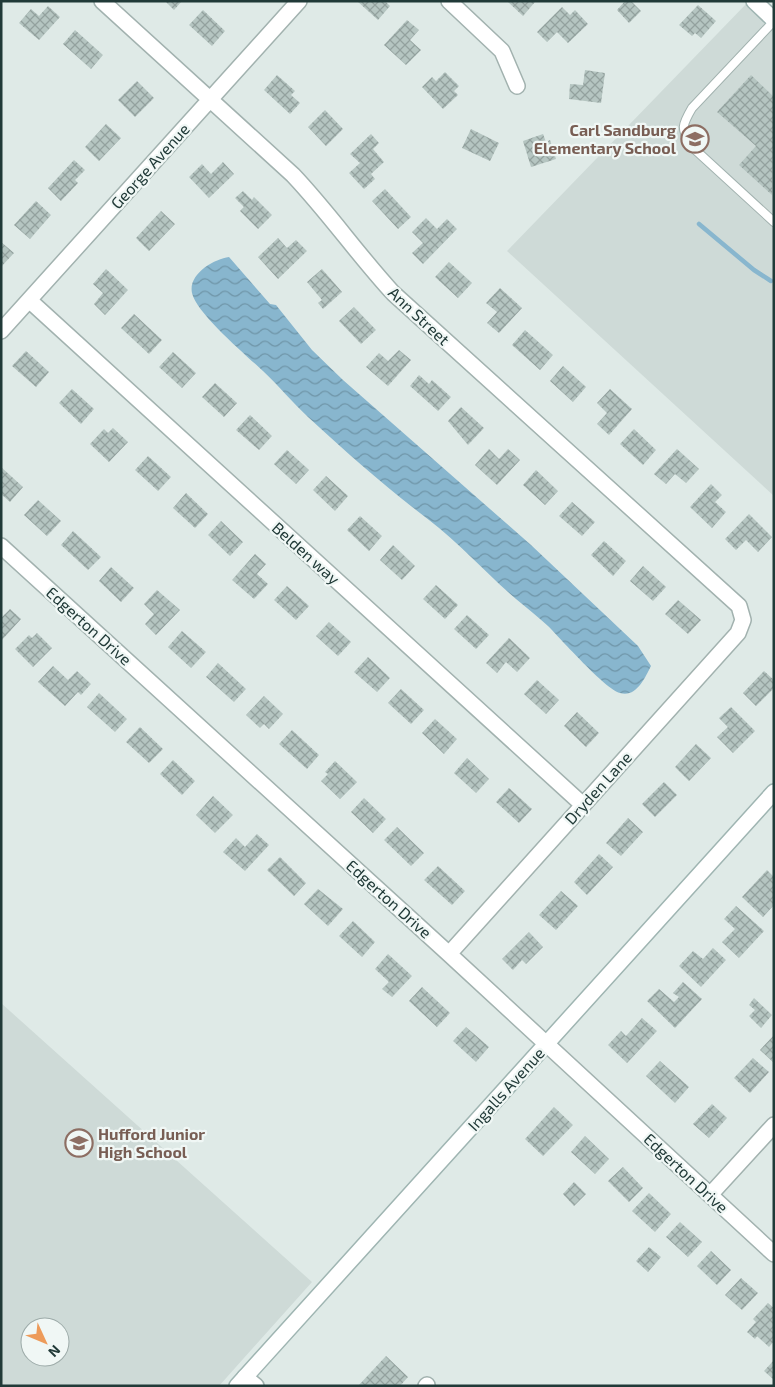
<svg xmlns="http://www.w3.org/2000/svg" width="775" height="1387" font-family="'Exo 2',sans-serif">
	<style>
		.built { fill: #cedad7; fill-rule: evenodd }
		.water { fill: url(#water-waves) }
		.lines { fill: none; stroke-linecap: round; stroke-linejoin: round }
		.stream { stroke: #88b6ce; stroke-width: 4.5 }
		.building { fill: url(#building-cross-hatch) }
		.lane-casing { stroke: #a2b2af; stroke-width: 10 }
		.street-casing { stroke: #a2b2af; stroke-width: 18 }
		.secondary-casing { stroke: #9fb5b2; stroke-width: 18 }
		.lane { stroke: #fff; stroke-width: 8 }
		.street { stroke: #fff; stroke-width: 15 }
		.secondary { stroke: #fff; stroke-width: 15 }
		.labels { text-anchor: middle; stroke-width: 4.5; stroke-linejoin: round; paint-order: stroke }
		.education-label { font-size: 16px; font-weight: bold; fill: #785e54; stroke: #f0f7f5; text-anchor: end }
		.street-label { font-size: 16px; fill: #213a38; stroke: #f0f7f5 }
	</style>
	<defs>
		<pattern id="water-waves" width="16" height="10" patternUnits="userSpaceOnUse" patternTransform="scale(1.25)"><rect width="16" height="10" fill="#88b6ce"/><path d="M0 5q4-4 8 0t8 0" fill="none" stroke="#6f95a8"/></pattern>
		<pattern id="building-cross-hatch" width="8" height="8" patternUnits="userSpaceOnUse" patternTransform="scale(1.25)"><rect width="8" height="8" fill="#b5c5c1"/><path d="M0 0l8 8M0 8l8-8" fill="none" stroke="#93a19e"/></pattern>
	</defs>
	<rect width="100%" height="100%" fill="#dfeae7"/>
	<path class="built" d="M748,2L774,26V496L507,251Z
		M1,1003L312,1282L219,1386H1ZM30,1327H60V1357H30Z"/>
	<path class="water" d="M229,257L270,304L276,305L312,350L343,380L531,545L638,646L651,666C645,678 636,698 620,693C605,689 561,639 548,626C538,617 527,608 516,599C487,574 460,544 429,520C387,488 347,453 308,417C293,403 279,386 263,371C246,355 197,314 192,293C188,274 214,259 229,257Z"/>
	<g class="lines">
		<path class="stream" d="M699,224L754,270L771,281"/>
	</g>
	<path class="building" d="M165,1H182L174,10Z
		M357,1H385L390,6L378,20Z
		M507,1H534L535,2L523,16Z
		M625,1H631L641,11L629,23L617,10Z
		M698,5L716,21L701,38L695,33L692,36L679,25Z
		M48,6L60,17L39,40L19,23L31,9L39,16Z
		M562,7L570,15L575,10L588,24L568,43L557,32L547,42L537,32Z
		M203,10L225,31L212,46L189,25Z
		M407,20L419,30L410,40L421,50L406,65L384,45Z
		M75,30L103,55L91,69L63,44Z
		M585,70L605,73L601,103L569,99L570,84L583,85Z
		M445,72L459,86L454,91L458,95L443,109L422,87L432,77L436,81Z
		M277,75L295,91L291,95L300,103L290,114L264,90Z
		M751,75L774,97L772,195L739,165L756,146L717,112Z
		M137,81L154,98L135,117L118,100Z
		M325,110L343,129L326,146L308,127Z
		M106,124L121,138L99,161L85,147Z
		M471,129L499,143L490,161L462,148Z
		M371,134L379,143L373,149L384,162L371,174L375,179L364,189L349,173L360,163L350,154Z
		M543,134L546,142L550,140L556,159L531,167L523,141Z
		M74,160L85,170L75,180L78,183L61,201L48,188Z
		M223,162L234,174L209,198L189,177L202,164L211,174Z
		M385,189L411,217L398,229L372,201Z
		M243,191L252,200L254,197L272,215L258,229L240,211L244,207L235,198Z
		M36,201L51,215L30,239L14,225Z
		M161,211L175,224L149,251L136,238Z
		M426,218L437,229L447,219L457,229L423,264L412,253L423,243L412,232Z
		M278,238L287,248L296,240L307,251L278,279L258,257Z
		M1,242L14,253L1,267Z
		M449,262L472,283L458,298L435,277Z
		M106,269L128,290L105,315L94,304L103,293L93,284Z
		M322,269L342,292L323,309L318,303L322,300L307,282Z
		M500,288L522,308L499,333L487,323L497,312L486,303Z
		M354,307L376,330L361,344L339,321Z
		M134,314L162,340L149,354L121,328Z
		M525,330L553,355L540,370L512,345Z
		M399,350L411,360L388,386L366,367L379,353L388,361Z
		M26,351L49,372L36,387L12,366Z
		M173,352L196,373L182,388L159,367Z
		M563,366L586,387L573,402L550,381Z
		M419,375L429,384L432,380L451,397L438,411L410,386Z
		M215,383L237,403L224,417L202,397Z
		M72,389L94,409L81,424L59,403Z
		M610,389L632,409L609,435L597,424L607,413L597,403Z
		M461,407L484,428L468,445L448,421Z
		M250,415L272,436L259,450L236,430Z
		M113,428L128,442L109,462L90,444L104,429L108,433Z
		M634,429L656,450L643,465L620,444Z
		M489,449L499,459L508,449L520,460L497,485L475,465Z
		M677,449L699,469L686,483L675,474L666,484L654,474Z
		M287,450L309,470L296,484L274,464Z
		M148,456L171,477L158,491L135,470Z
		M1,467L23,487L10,502L1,494Z
		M536,470L558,491L545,505L523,485Z
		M326,476L348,496L335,511L313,490Z
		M711,484L722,495L715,502L726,512L712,528L690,507Z
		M186,493L208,514L195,528L173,508Z
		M38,500L61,521L47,536L24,515Z
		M572,502L595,522L582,536L559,516Z
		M749,514L772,537L758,552L746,540L736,550L725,539Z
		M360,516L382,536L369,551L347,530Z
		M221,521L243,542L230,556L208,535Z
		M73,531L101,557L88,570L61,545Z
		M604,541L626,561L613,576L591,555Z
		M393,545L415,566L402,580L380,560Z
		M255,554L266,564L257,574L268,584L254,599L232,580Z
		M643,566L666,587L653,601L630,581Z
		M111,567L134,588L121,602L99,581Z
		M436,585L458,605L445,619L423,599Z
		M287,586L309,606L296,620L274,600Z
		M157,590L180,610L156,635L145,624L154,614L144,604Z
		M678,600L701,620L688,634L665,614Z
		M10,609L21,619L2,640L1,618Z
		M467,615L489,635L476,649L454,629Z
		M329,622L351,642L338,656L316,636Z
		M182,631L206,652L191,668L168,647Z
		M37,633L52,648L33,667L15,649L29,635L32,638Z
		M509,638L530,658L517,672L506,662L497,673L486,663Z
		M368,657L390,678L377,692L354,672Z
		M218,663L246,689L234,702L206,677Z
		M53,666L68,680L77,671L91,684L81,695L78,692L65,706L38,682Z
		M764,671L774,680V688L756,706L743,693Z
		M537,680L559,700L546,714L524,694Z
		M401,689L424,710L411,724L388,703Z
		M99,693L127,719L115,732L87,707Z
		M264,696L283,714L269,729L264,724L260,728L246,715Z
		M731,707L755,731L733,753L717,737L728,727L719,718Z
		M577,712L599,733L586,747L564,726Z
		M435,719L457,739L444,754L422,733Z
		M140,727L163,749L149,763L126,742Z
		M292,730L319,755L307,769L279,744Z
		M696,744L711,758L689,781L675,767Z
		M467,758L489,779L476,793L454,773Z
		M173,760L195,781L182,795L160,774Z
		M335,761L357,782L340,799L321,781L328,774L325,772Z
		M664,782L677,795L655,817L642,804Z
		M509,788L532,809L519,823L496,802Z
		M213,796L233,815L215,833L196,815Z
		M364,798L386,819L373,833L351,812Z
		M628,818L643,832L621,856L606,843Z
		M397,827L424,853L411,866L384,840Z
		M257,834L269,845L245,871L223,852L236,838L245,847Z
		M599,854L613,867L587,895L574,882Z
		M280,857L306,883L294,896L267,870Z
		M438,866L465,891L452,905L424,880Z
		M767,870L774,877V905L763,917L742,897Z
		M318,889L343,909L328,926L304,904Z
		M561,891L578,906L556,930L539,915Z
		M736,906L764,931L739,958L722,942L735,929L724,919Z
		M353,921L375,942L362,957L339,936Z
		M529,932L543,947L526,964L522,960L513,970L502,959Z
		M713,948L726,960L701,987L679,966L693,951L703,959Z
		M388,954L412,976L392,997L382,989L389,982L375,969Z
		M683,982L702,999L675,1028L647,1001L659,989L674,1002L679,997L673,993Z
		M422,987L450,1013L437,1027L409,1001Z
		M754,998L772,1015L761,1028L749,1016L755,1010L749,1005Z
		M642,1018L657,1031L627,1063L608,1045L621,1031L626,1036Z
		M466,1027L489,1047L476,1062L453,1041Z
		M774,1035V1063L760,1050Z
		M753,1058L769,1072L750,1093L734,1078Z
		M660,1061L689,1087L675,1103L646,1076Z
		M712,1104L727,1118L709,1138L693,1124Z
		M554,1107L573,1125L543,1156L525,1139Z
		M585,1136L609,1159L595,1174L571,1152Z
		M623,1167L643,1188L629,1202L608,1181Z
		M574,1182L586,1194L574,1206L563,1194Z
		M649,1193L671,1214L655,1232L632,1211Z
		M680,1222L702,1242L688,1257L666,1237Z
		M649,1247L661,1257L648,1272L636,1261Z
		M711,1251L731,1270L717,1285L697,1266Z
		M741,1278L758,1293L742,1310L725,1295Z
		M768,1303L774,1308V1341L769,1347L757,1336L755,1339L747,1332L756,1322L753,1319Z
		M386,1356L408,1377L400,1386H358Z
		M774,1360V1380L764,1371Z"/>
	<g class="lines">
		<g class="lane-casing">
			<path id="lane" d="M774,21L692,108C682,125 681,128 690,145L774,222"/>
		</g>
		<g class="street-casing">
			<path id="street" d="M102,1L293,175C329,213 358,255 393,293L739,606L743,620L738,633L449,954
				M449,1L502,51L517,86
				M29,300L583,805
				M1,331L299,1
				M1,546L449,954L774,1254
				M710,1195L774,1125
				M245,1377L256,1386
				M426,1386L427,1385"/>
		</g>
		<g class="secondary-casing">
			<path id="secondary" d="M754,1L774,20
				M237,1386L774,792"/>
		</g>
		<use href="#lane" class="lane"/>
		<use href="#street" class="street"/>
		<use href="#secondary" class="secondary"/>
	</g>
	<defs>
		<g id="school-ring" transform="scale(1.4375)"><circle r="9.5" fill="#f0f7f5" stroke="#8d6e63" stroke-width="1.5"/><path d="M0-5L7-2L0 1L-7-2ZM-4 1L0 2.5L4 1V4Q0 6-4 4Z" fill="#8d6e63"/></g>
	</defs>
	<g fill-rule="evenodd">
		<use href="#school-ring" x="695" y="139"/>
		<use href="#school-ring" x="79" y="1143"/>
	</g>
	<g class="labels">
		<g class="education-label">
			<text x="676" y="136">Carl Sandburg<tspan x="676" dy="18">Elementary School</tspan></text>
			<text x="98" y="1140" text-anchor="start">Hufford Junior<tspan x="98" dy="18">High School</tspan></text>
		</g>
		<g class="street-label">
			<text transform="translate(150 166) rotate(-48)" y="6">George Avenue</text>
			<text transform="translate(419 316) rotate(43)" y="6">Ann Street</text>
			<text transform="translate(306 553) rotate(42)" y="6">Belden way</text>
			<text transform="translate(89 626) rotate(42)" y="6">Edgerton Drive</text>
			<text transform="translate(598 788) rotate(-48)" y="6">Dryden Lane</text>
			<text transform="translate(389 899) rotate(42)" y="6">Edgerton Drive</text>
			<text transform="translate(506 1089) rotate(-48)" y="6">Ingalls Avenue</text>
			<text transform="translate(686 1173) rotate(43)" y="6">Edgerton Drive</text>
		</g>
	</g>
	<rect width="775" height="1387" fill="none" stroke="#213a38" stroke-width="5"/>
	<g transform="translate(45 1342) rotate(134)"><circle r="24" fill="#f0f7f5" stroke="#9daba9"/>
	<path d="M0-4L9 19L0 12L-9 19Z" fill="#ed9b5a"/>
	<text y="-8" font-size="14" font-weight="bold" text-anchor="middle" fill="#213a38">N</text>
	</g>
</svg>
